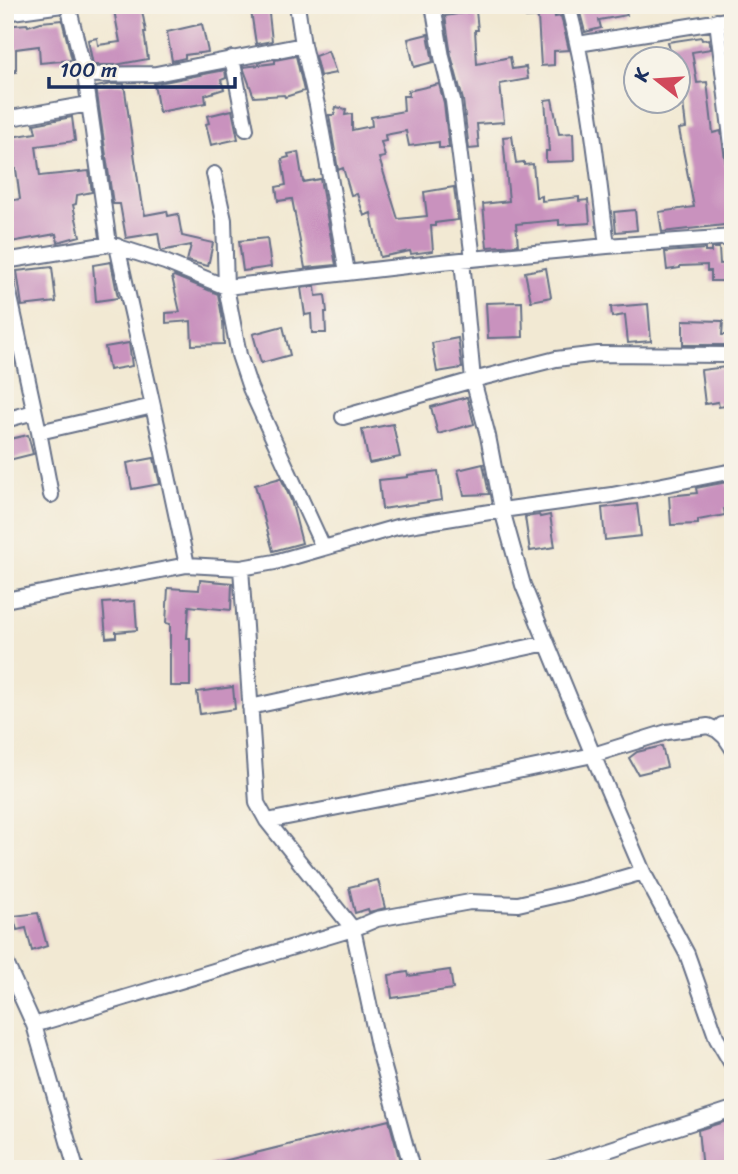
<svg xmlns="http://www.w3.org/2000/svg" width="738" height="1174" font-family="Sriracha,sans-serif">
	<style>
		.building { fill: #c992be }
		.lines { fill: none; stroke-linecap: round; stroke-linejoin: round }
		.minor-casing { stroke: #667087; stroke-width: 18 }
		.minor { stroke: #fff; stroke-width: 14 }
	</style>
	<rect width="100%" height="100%" fill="#f7f3e8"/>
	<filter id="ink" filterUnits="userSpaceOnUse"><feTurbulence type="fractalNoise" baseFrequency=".0143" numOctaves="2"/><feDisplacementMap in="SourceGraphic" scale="14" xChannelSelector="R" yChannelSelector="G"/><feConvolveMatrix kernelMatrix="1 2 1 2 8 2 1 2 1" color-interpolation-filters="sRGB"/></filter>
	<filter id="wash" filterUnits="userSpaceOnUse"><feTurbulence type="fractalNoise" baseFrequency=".00686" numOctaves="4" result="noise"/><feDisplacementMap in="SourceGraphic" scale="28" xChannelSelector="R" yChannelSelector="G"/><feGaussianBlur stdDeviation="1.57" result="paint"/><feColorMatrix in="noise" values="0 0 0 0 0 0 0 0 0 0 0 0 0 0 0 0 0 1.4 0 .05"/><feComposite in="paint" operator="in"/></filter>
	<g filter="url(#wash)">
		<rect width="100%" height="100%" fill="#f2e9d3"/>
		<g id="blocks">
			<path class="building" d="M141,5L146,32H144L148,59L115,65H93L88,40L97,38L98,45L120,42L114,10Z
				M256,5H268L272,41L256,44L251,11L256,10Z
				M524,5H554L555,17L561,16L569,50L554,51V65L541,66L538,17L526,18Z
				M578,5H625L627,15L599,20L601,28L585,32Z
				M476,11L478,30H475L477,64L510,57L512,69L526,67L528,79L500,84L504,122L477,124L479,148L469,149L463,100L451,55L445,16Z
				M62,20L72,60L40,63L39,46L16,49V72L11,73L5,41V26L27,24L28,26L41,22Z
				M202,24L208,52L185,55V58L172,61L167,32Z
				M428,34L433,62L414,67L408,39Z
				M701,37L702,40L709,39L711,49L692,52L697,83L707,82L713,133L721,131L729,187L733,186V224L662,232L659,212L694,207L679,129L686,128L681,85H686L683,65H678V60H672L668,42Z
				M328,51L336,73L320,76L315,56Z
				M296,56L304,91L285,97L284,95L254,97L243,67L275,63V60Z
				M225,70L226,78L221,80L224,89L205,95L206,103L159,112L154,84Z
				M111,84H124L141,201H142L145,215L167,211L168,216L178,214L182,236L213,243L208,266L187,261L191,245L161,251L158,233L126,238L120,204H113L96,87Z
				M439,84L444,103L449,148H439V142L409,146L406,131L385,135L386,141L381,142L385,157L379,158L398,219L427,216L424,192L454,187L458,220L435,223V226H431L433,251L411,254L410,251L380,257L371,213L364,216L357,194L351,195L343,168L338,170L329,115H334L336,107L346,109L345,115L352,114V130L372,126L371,117L404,111L403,96H409L408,91Z
				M552,99L559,134L573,133L574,161L546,162V151H549L545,100Z
				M232,110L238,139L211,145L206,124L209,123L207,116Z
				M72,117L75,141L36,146L40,176L89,171L92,192L77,195L76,204L73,205L80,236L58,242L56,234L5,243V227L13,226L9,201L20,199L16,169L7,171L5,138L36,133L34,124Z
				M512,136L516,163L524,162V165L533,164L536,197L542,196V201L579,197V201L588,200L590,223L559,225V220L516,224L518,245L487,247L483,204L509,201L503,137Z
				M298,152L303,182L320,179L336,265L305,268L292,199L278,201L276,187L286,185L282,159L289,157L288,154Z
				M635,210L637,230L616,232L614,212Z
				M267,238L271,267L243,271L239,241Z
				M711,248H719L720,264L733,263V281H711V271H707V265L680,266V268L667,270L665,252L705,249V252H711Z
				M111,262L118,298L96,301L93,265Z
				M52,267L56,302L22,306L17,271Z
				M546,268L551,297L531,301L525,272Z
				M174,276L218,294L223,322L224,344L192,345L191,321L166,323V313L180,312L172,277Z
				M315,286L316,296L325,295L327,312H325L326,333H312L311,314L305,315L301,288Z
				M522,302L523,337L488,338L486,303Z
				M648,304L651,341L628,343L625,315L612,317L611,307Z
				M683,320L723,321L722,335H727V345H683Z
				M283,326L290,355L261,363L253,334Z
				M458,338L462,368L437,372L432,343Z
				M129,343L132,366L109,370L105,347Z
				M726,367L733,370V405L719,407L718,402L705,404L701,370Z
				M467,397L474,424L438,434L431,407Z
				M393,424L400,457L369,463L362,430Z
				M28,435L33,454L5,461V440Z
				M154,458L160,484L132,489L127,463Z
				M483,464L489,494L464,495L458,470Z
				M438,471L442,500L382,509L379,480L408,477V475Z
				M281,478L291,500L302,543L273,551L255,485Z
				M727,482L730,508L724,509L725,515L698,520V524L671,525L669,496L697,493L696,488Z
				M637,504L641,536L605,540L602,508Z
				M539,515L540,517L550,515L555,547L530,551L525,517Z
				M200,580L232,583L231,610L189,606L187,638H190V686H170V624L166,623L168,588L199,590Z
				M135,601L137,630L116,632V637L106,638L103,603Z
				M233,687L235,709L200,714L197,692Z
				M662,746L667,767L638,774L629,758L637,752Z
				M378,880L385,908L369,912L368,909L355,913L349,887Z
				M38,913L47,946L32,951L26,928L17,930L13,916Z
				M450,970L453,989L392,998L389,975L408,972L409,976Z
				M733,1119V1169H702L698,1130Z
				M389,1120L402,1169H207V1165Z"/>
		</g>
	</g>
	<g filter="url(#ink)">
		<use href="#blocks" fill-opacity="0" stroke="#667087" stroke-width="2"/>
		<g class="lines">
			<g class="minor-casing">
				<path id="minor" d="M68,5L85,75L109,244
					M297,5L303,45L317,105L347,272
					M433,5L442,57L453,101L473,259
					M568,5C589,84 597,165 607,246
					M5,13L62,5
					M717,21L733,154
					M578,44L733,19
					M232,58L246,129
					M85,75L156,74L303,45
					M5,119L89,104
					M214,174L224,220L226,287L239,355L250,388L323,547
					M117,246L153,406L187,565
					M5,261L109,244L165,262L226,287L441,262L607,246L733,237
					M5,274L39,432L153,406
					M733,361L727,355L598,354L556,359L473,380L488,436L502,510L523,585L593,755L643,872L687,954L717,1039L733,1066
					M343,417L473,380L462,260
					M5,420L34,412
					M39,432L51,495
					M241,568L257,803L267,821L353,929L379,1050L412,1169
					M5,600L187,565L241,568L275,562L397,527L502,510L612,495L733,471
					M250,707L547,643
					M717,730L722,725L733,723
					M267,821L451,785L593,755L667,732L708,726L717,730L725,737L733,749
					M5,961L34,1025L76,1169
					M34,1025L353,929L377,919L470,902L518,904L588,888L643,872
					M550,1169L733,1109"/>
			</g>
			<use href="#minor" class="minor"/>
		</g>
	</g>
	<rect width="738" height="1174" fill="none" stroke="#f7f3e8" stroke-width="28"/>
	<g transform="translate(657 80) rotate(287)"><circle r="33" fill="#f7f3e8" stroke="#9fa5b1" stroke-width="2"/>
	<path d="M0-5L12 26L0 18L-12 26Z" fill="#d1495b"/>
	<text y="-10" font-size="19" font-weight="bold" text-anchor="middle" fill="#1b2f5e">K</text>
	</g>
	<path d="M49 77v10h186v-10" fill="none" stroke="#1b2f5e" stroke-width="3.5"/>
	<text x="60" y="77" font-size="21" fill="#1b2f5e" stroke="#f7f3e8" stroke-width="5" paint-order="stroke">100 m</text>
</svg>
